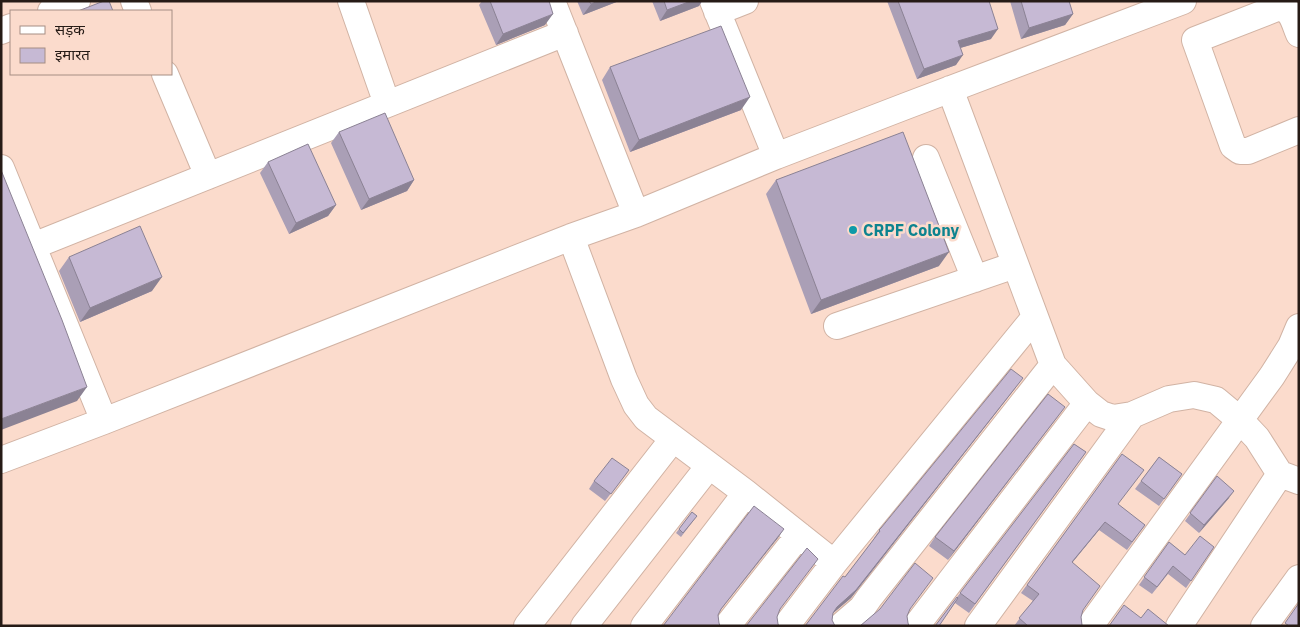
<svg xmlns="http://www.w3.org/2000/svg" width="1300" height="627" font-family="'IBM Plex Sans','Noto Sans Devanagari',sans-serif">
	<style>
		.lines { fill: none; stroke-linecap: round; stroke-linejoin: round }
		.minor-casing { stroke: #d1b3a4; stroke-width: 28 }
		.minor { stroke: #fff; stroke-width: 26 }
		.wall { fill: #aa9fb6 }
		.shaded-wall { fill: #8b8294 }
		.building { fill: #c6b9d4; stroke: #8b8294 }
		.culture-dot { fill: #0f9aa8; stroke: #fbdbcc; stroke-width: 2 }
		.labels { text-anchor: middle; stroke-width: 5; stroke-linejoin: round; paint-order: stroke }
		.culture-label { font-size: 16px; font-weight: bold; fill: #0d838f; stroke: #fbdbcc; text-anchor: start }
	</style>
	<rect width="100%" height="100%" fill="#fbdbcc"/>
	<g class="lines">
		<g class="minor-casing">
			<path id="minor" d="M134,1L138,11
				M351,1L387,104
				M552,1L636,214
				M713,1L776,156
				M51,11L77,1
				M717,12L745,1
				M1,31L11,27
				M1299,34C1294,23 1292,7 1277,8L1195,40L1233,146L1240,151H1248L1299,130
				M165,74L208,176
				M950,89L1053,365L1087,403L1101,414L1113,418L1132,415L1169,399L1194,395L1216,400L1240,420L1257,438L1280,474L1299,481
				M926,158L975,279
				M1,168L104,421
				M571,237L624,379L636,405L646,418L746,493L834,563
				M33,246L565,33
				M837,326L1015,265
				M1,460L104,421L571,237L636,214L776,156L906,106L1183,1
				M527,626L673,439
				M584,626L709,466
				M644,626L746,493
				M727,626L799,535
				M786,626L834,563L1035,317
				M841,626L862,608L869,598L1053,365
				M916,626L1087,403
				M978,626L1132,415
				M1090,626L1272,376L1291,346L1299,327
				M1179,626L1280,474
				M1264,626L1299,578"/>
		</g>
		<use href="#minor" class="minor"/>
	</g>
	<path class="wall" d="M482,1H549L545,25L496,45L479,5Z
		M577,1H619L583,15Z
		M652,1H702L699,6L660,21Z
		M887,1H989L991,39L960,48L956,65L917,79Z
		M1010,1H1069L1073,14L1065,25L1021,39Z
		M610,67L741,110L630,152L602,80Z
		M339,132L414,180L407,191L361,210L331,143Z
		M268,162L336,205L328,216L289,234L260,173Z
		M776,180L939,266L811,314L766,194Z
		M69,257L152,291L80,322L59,271Z
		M1017,386L851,598L833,613L832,620L805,626L845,577L874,539V538L881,528Z
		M1059,415L948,560L929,546L935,537Z
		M1074,444L1086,452L969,613L955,603L935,626Z
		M1122,454L1118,505L1145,525L1127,550L1099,530L1072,563L1083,610L1081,617L1082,625L1083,626H1014L1033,601L1021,593Z
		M1159,457L1182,474L1159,506L1135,489Z
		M629,470L605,501L589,489L594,481Z
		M1217,476L1229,498L1199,533L1185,521Z
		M692,512L697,516L681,537L676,533Z
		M1169,542L1185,555L1214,547L1186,588L1168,574L1152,594L1139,585Z"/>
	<path class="shaded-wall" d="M598,1H619L583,15L591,4Z
		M691,1H702L699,6L660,21L667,10Z
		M553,14L545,25L496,45L503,34Z
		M1073,14L1065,25L1021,39L1029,28Z
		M998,29L991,39L950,51L958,41Z
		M963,55L956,65L917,79L924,69Z
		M750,97L741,110L630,152L639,140Z
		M414,180L407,191L361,210L369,199Z
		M336,205L328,216L289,234L296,223Z
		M949,252L939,266L811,314L821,300Z
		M162,277L152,291L80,322L90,308Z
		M1023,378L851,598L831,615L837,607Z
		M87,387L77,401L1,430V419Z
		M1065,407L1059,415L948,560L954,551Z
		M1234,491L1229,498L1199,533L1204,525Z
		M1105,522L1099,530L1066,570L1072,562Z
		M784,529L778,538L715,617L721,609Z"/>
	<path class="building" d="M104,1H109L113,11H78Z
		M490,1H549L553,14L503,34Z
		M589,1H598L591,4Z
		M664,1H691L667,10Z
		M898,1H989L998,29L958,41L963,55L924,69Z
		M1021,1H1069L1073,14L1029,28Z
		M721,26L750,97L639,140L610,67Z
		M385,113L414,180L369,199L339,132Z
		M903,132L949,252L821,300L776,180Z
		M308,144L336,205L296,223L268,162Z
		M1,170L62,320L87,387L1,419Z
		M140,226L162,277L90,308L69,257Z
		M1011,369L1023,378L856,590L837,607L833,613L832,620L835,626H805L843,576L845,577L880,531L879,530L881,528Z
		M1048,394L1065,407L954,551L935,537Z
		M1074,444L1086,452L975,604L960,593Z
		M1122,454L1144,470L1118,504L1145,525L1132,542L1105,522L1072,562L1100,586L1083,610L1081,617L1082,625L1083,626H1028L1019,618L1039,594L1027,585Z
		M1159,457L1182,474L1164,499L1141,481Z
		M612,458L629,470L611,494L594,481Z
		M1217,476L1234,491L1204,525L1190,513Z
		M754,506L784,529L721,609L718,615L719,623L720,626H663Z
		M692,512L697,516L683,533L679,529Z
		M1200,536L1214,547L1191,581L1173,566L1157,587L1144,577L1169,542L1185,555Z
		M807,548L818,559L780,609L777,617L778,624L779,626H746Z
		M915,563L933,578L910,609L907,616L908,623L909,626H860L880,609Z
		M957,597L958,598L939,626H935Z
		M1299,603V626H1289L1285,623Z
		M1124,605L1141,618L1148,609L1169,626H1109Z"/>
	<circle class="culture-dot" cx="853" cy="230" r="5"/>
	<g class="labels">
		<g class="culture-label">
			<text x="863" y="236">CRPF Colony</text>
		</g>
	</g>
	<rect width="1300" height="627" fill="none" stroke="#261b16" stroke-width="5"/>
	<rect x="10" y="10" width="162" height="65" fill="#fbdbcc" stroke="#a68e83"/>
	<rect x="20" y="26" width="25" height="8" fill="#ffffff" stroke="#a68e83"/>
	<text x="55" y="35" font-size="15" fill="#261b16">सड़क</text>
	<rect x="20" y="48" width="25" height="15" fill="#c6b9d4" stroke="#a68e83"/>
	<text x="55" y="60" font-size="15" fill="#261b16">इमारत</text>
</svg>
